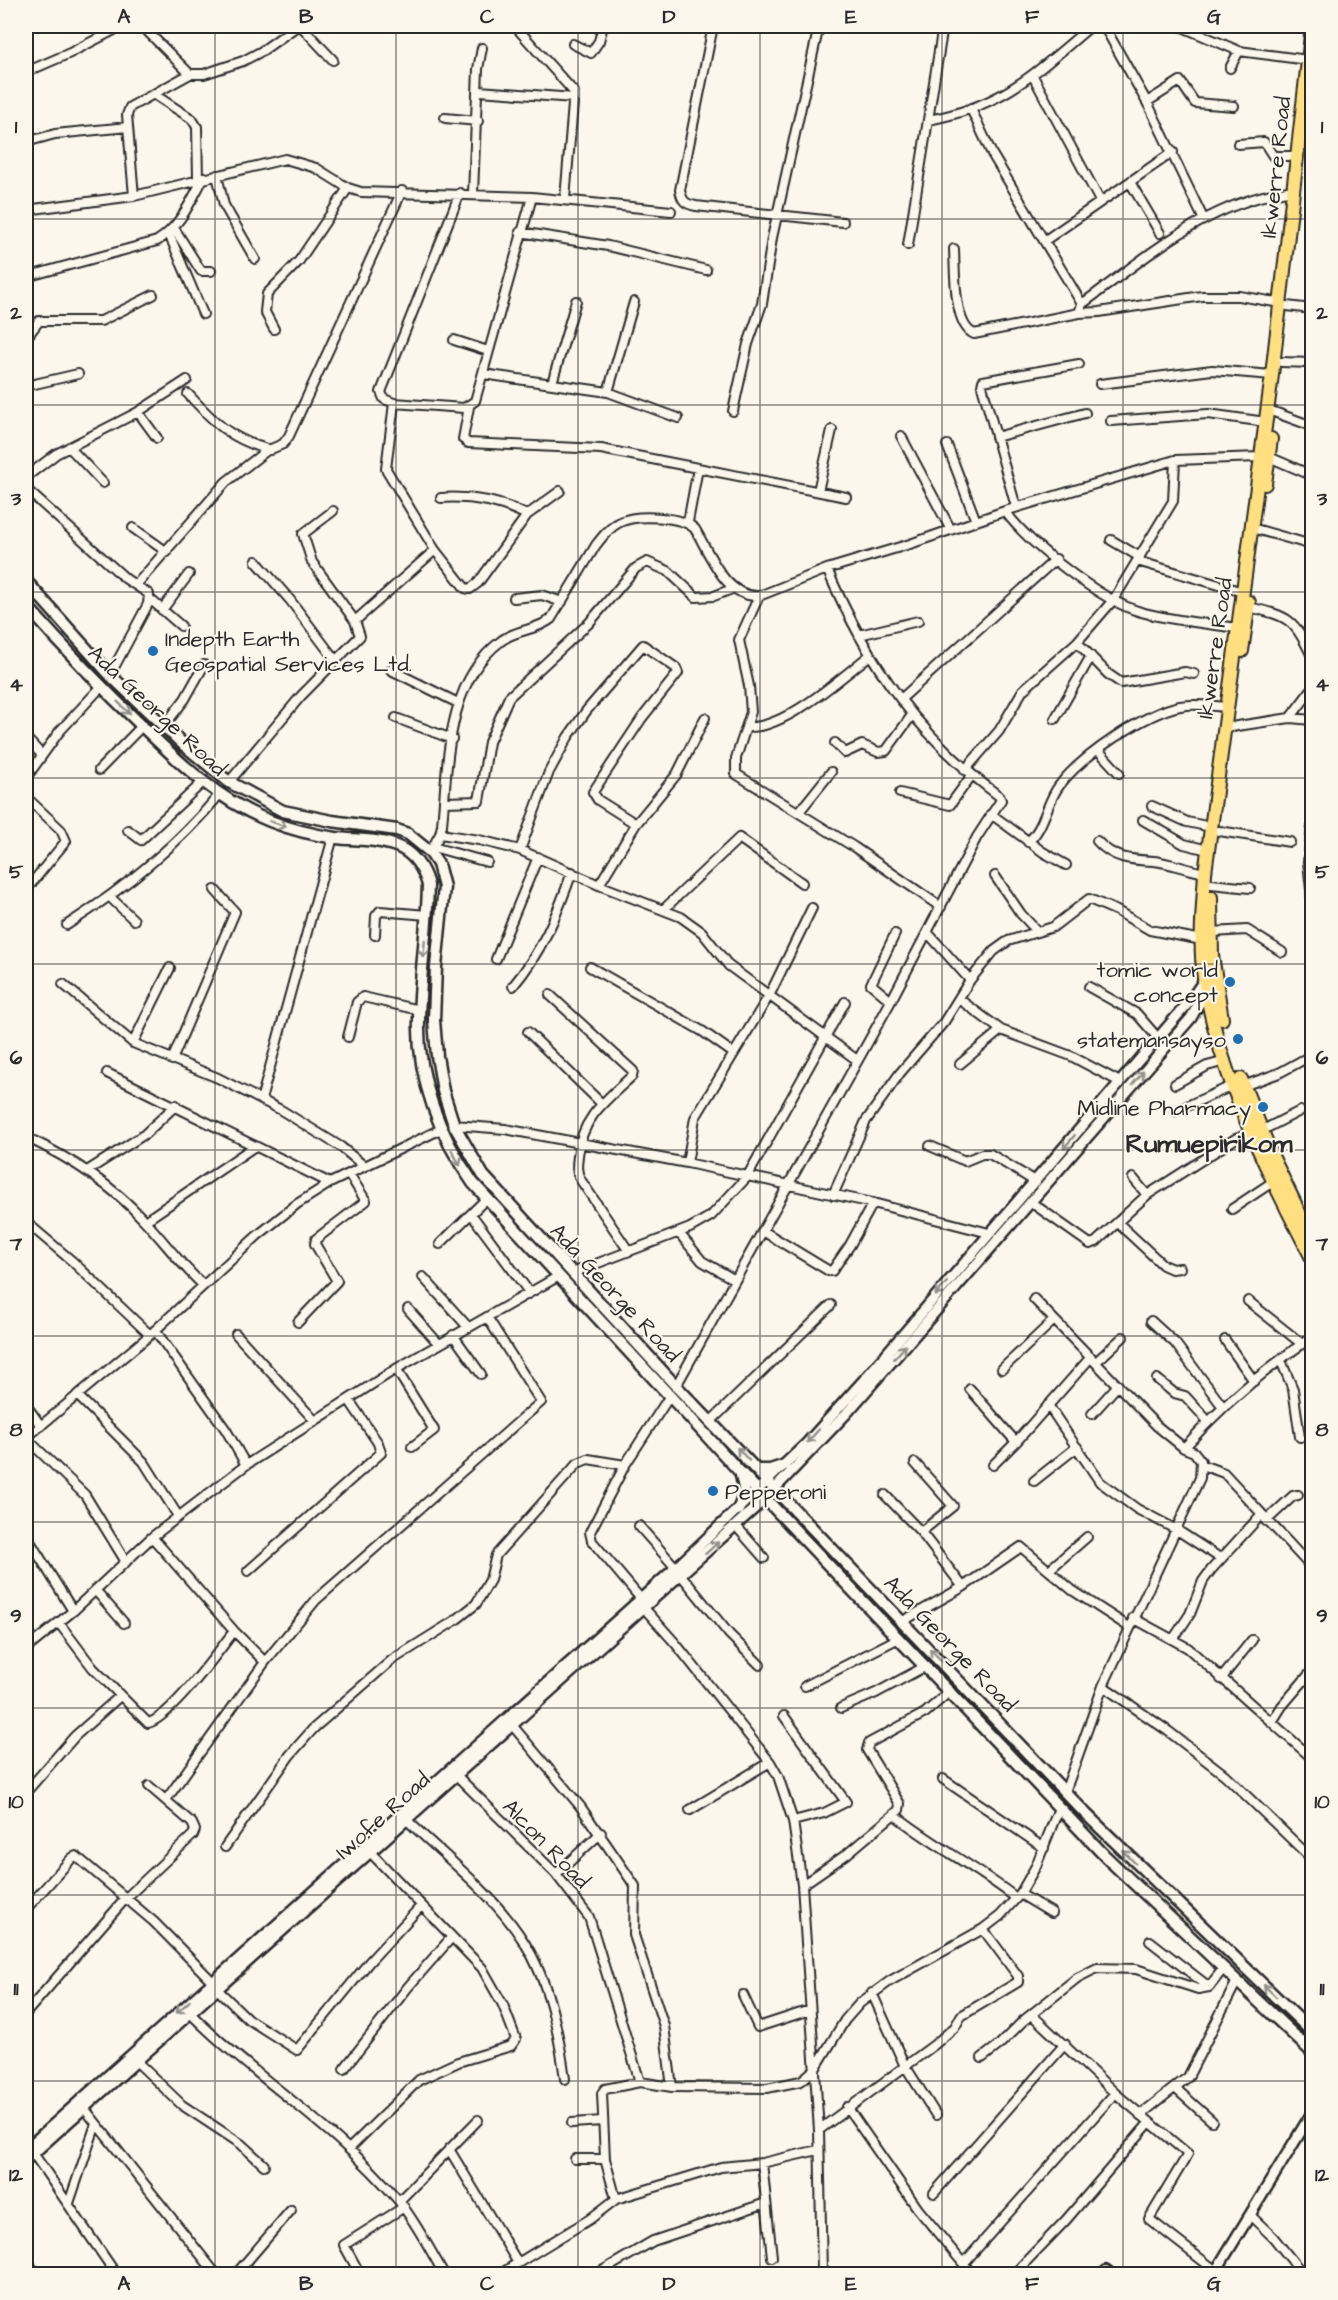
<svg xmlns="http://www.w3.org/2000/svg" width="1338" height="2300" font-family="'Architects Daughter',sans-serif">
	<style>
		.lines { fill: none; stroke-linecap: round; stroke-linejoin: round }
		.minor-casing { stroke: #2b2b2b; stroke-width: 12 }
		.tertiary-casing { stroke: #2b2b2b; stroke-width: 14 }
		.secondary-casing { stroke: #2b2b2b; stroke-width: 15 }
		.primary-casing { stroke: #2b2b2b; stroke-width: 16 }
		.minor { stroke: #fbf7ec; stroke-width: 8 }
		.tertiary { stroke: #fbf7ec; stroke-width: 9 }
		.secondary { stroke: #fbf7ec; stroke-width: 10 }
		.primary { stroke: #ffdf80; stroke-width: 12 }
		.oneway { stroke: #93918c }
		.grid { fill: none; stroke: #2b2b2b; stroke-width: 1.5; stroke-opacity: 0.55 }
		.poi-dot { fill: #1f6fb2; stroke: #fbf7ec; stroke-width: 2 }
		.labels { text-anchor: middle; stroke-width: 4.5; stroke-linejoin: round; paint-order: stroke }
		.street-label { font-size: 22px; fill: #2b2b2b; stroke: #fbf7ec }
		.poi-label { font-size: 22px; fill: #2b2b2b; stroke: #fbf7ec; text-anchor: end }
		.quarter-label { font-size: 26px; font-weight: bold; fill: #2b2b2b; stroke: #fbf7ec }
		.neatline { fill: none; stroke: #2b2b2b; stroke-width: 2 }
		.grid-label { font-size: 20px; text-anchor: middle; font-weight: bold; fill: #2b2b2b }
	</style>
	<rect width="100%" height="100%" fill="#fbf7ec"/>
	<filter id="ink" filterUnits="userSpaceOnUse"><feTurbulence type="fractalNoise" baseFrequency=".0167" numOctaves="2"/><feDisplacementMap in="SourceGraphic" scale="12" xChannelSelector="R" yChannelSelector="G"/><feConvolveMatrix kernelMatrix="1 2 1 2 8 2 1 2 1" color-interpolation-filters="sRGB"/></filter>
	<g filter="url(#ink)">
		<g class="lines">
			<g class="minor-casing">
				<path id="minor" d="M142,26L190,74
					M301,26L333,60
					M515,26L574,92L565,199
					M713,26L680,190C682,201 685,204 696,206L843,222
					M1104,26L1149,106L1203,218
					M1180,26L1239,51L1308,60
					M573,44L591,53L599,41L603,26
					M1230,68L1239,51
					M26,72L70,53L122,26
					M1033,76L1100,201
					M479,91L574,98
					M155,95L192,119L197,127L198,179
					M1147,102L1180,81L1195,103L1234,106
					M971,109L992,154L1082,304
					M445,118L478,121
					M928,120C1004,106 1035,73 1091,26
					M26,142L55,134L128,127
					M1238,144L1264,142L1273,156H1297
					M217,175L224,205L255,259
					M1130,182L1160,233
					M460,193L381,392L384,399L394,403L464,408L475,401L532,197
					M473,194L478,69L482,48
					M134,196L285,159L316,168L348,188L361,192L532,197L671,211
					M26,210L134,196L127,115L130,107L190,74H204L243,61L262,51L297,26
					M174,228L201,271H211
					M520,232L608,246L706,270
					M169,234L203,314
					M1044,241L1173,152
					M908,245L943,26
					M954,249C955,269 953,325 974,334L1079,313L1099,312L1202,296H1239L1281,303
					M26,277L157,241C180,227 191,201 204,177
					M1287,306L1312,309
					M1079,313L1082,304C1148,256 1210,200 1294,190
					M274,329L265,312L267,294L299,261L348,188
					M26,338L39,321H101L153,295
					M454,340L488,351
					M1281,362L1312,363
					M483,374L608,392L678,418
					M552,383L576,301
					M1100,384L1212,370L1272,375
					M26,386L78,374
					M608,392L634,302
					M188,394C215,423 230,439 270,450
					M394,403L386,469L435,550L465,588L470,589L478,583L527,515L560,491
					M469,407L463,439L468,443L601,449L846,497
					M733,411L748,344L762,304L772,238L819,26
					M138,412L157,438
					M1274,412L1312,426
					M1111,421L1208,414L1266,422
					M901,436L951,530
					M996,437L1085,413
					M947,445L976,521
					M69,447L103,483
					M1269,457L1311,475
					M26,477L56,454L138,412L187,380
					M26,489L126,579L149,594L148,604L110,675
					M818,491L832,430
					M441,498C472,496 499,501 527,515
					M1016,507L982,386L983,381L1079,364
					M1005,511C1029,544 1101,601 1141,612C1173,621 1205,623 1237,628
					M688,522L698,468
					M133,528L167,552
					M1259,530L1312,545
					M1111,540L1140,557
					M256,561L290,600L336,661
					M1137,561L1243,592
					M136,585L226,482L266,451L283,444L289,436L402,191
					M759,596L739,640L749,686L751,712L736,758V774L854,847L941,907
					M514,598L542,595L562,602
					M150,599L181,626
					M1249,607C1290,617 1293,618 1312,656
					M162,610L189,574
					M355,621L435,550
					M859,635L918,621
					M1077,642L1108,674L1121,683L1185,672L1194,674
					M391,670L458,703
					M901,699L1056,559
					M396,718L452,739
					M1290,718L1312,689
					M1055,719L1091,656
					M164,726L185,699L204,665
					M748,727C785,729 839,679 869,656
					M1231,727L1290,718L1312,720
					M26,738L41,754
					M835,743L845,753L862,745L878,752L886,751L912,715
					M1099,751L1119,773
					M99,770L142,726
					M965,770L999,731L1023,690L1077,642L1114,599L1173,501L1175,460
					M26,778L59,732L102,686
					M229,782L301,696L360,636L355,621L312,562L303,534L333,511
					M900,793L950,805L972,775
					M26,797L61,830L66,841L26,890
					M444,802L479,801L489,742L509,697L589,623L636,568L647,562L668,571L696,597L714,596L732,589
					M1152,806L1187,822L1211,827
					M799,812L831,772
					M991,814L1043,852L1066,865
					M1143,820L1184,844L1208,850
					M1312,827L1308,862L1312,899
					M128,830L141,840L203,782
					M1219,831L1290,842
					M440,834L479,840L520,850L599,885L681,917L702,932L729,966L857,1060
					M1097,841C1113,859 1132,860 1154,861C1171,863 1188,870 1205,873
					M1028,842C1045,827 1046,803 1059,786C1080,757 1145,713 1180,706C1195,703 1211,706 1226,707
					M433,847L487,862
					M520,850L549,772L568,737L587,710L643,645L676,668L678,673L642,718L593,792L598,800L636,824
					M430,852L440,834L442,825C448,763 446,682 501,641C516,629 536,631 551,619L596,545C603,536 610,527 620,522C637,514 682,516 695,529C710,554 725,598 759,596L827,569L910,544L1005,511L1175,460L1260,457
					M995,876L1021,914L1037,931
					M1211,884L1250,888
					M599,885L636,824L677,774L705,718
					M111,898L134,920
					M664,909L739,838L802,883
					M67,925C123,889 177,846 219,795
					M927,932L970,980
					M1212,932L1247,930L1282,952
					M375,935L376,916L380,911L427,915
					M496,959L538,857
					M590,967L702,1031L733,1053
					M63,984L133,1043L218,1078L281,1110L341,1147L364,1166
					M513,986C541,953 558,913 572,872
					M1089,987L1137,1014L1157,1037
					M550,995L633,1071L632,1076C606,1100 581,1118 578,1156C577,1164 576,1171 580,1179L628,1250
					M959,999L1001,1030L1071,1056L1120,1082
					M891,1001L871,984L895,934
					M528,1032L601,1103
					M348,1037L357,1002L363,997L419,1010
					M133,1043L170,968
					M172,1060L235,912L215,890
					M960,1064L1001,1030
					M107,1073L330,1183
					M1175,1084L1207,1066L1226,1061
					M1243,1086L1279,1073L1312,1055
					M261,1100L333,837
					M1176,1111L1234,1085
					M454,1125L505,1129L687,1163L873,1203L989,1233
					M1261,1131L1300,1111
					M26,1137C70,1158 110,1183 143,1219C164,1241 181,1265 203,1285
					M930,1146L965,1161L982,1154H990L1036,1182
					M687,1163L695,1118L770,994L812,908
					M87,1171L145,1134L176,1105
					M1133,1178L1147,1195
					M833,1195L866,1121L900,1073L944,1022L970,980L994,951L1008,941L1053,927L1089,899L1117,911L1150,930L1202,940
					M1032,1203L1090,1244L1096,1242L1147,1195L1235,1139L1253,1132
					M1232,1209L1274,1181
					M471,1214L529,1292
					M145,1221L255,1146
					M26,1222L72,1261L150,1335
					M1118,1223L1163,1265L1172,1269L1180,1268
					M763,1231L829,1271H832L850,1245L873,1203
					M679,1233L702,1261L735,1280
					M440,1244L486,1199
					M572,1273L690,1228L711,1216L747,1177L845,1002
					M423,1277L468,1327
					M1034,1299L1157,1426L1184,1448
					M1248,1301L1302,1344
					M408,1309L438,1343
					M1151,1321L1175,1343L1223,1407
					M298,1322L337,1281L315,1244L316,1239L366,1201L349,1174
					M155,1330L226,1430L246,1465
					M236,1334L315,1421
					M453,1335L481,1374
					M1225,1340L1254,1381
					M1281,1361L1293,1389L1300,1437
					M1096,1362L1123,1337
					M396,1369L434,1430L412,1447
					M1002,1369L1054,1320
					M1157,1379L1174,1393L1185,1396L1208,1421
					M676,1386L891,1001L977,837L1001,800L999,796C916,734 868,664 827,569
					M970,1389L1016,1442
					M77,1395L144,1462L178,1516
					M26,1405L41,1426
					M1048,1405L1100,1482L1137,1509L1177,1530L1220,1558
					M1092,1414L1118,1385
					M711,1421L831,1305
					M26,1438L150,1335L257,1236L297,1204L330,1183L441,1129
					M26,1438L85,1495L126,1562
					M915,1463L953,1506L921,1532
					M993,1465L1016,1442L1091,1357
					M1202,1465L1224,1473L1312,1568
					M1034,1481L1077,1447
					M885,1495L921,1532L963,1587
					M1266,1521L1293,1496L1298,1495
					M639,1526L676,1568
					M736,1526L764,1558
					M26,1535L73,1611
					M152,1537L234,1631L265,1662
					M1049,1570L1087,1537
					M248,1571L381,1453L378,1443L349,1400
					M681,1575L729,1634L760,1665
					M96,1591L124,1623
					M641,1599L592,1541L590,1532L625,1465L669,1397
					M644,1608L676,1644L770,1762L778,1776L793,1821L802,1885L819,2130L822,2274
					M1133,1618L1188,1648L1312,1758
					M903,1621L963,1587L1021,1547L1072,1590L1129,1627
					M59,1623L93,1668L148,1723C170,1718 219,1651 234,1631
					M1174,1638L1190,1614L1203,1581L1211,1570L1261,1515
					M26,1649L73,1611L152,1537L246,1465L396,1369L559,1276
					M1221,1679L1252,1640
					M805,1686L899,1638
					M1103,1686L1168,1731L1225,1775L1312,1859
					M841,1708L876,1693L926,1666
					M784,1716L846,1802L824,1813L793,1821
					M1272,1722L1282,1706L1312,1671
					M512,1725L580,1806L635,1886L634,1935L664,2026L672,2087
					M456,1775L556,1874L589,1917L640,2082
					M943,1779L1044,1848
					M26,1792L75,1736L120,1696
					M1065,1792L1103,1686L1200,1478L1201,1461L1194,1452L1184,1448C1222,1405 1265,1369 1312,1337
					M166,1800L265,1662L316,1600L541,1402L487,1317
					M690,1810L770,1762
					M895,1815C934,1846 978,1868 1016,1898
					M406,1819C447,1859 494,1894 524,1942C549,1981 559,2034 565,2079
					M225,1847L290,1755L313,1729L392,1660L456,1620L476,1604L490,1580L496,1555L578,1463L588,1459L625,1465
					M556,1874L601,1833
					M802,1885L847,1854L899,1810L900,1804L867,1750L869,1743L925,1713L950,1691
					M1020,1894L1052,1913
					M26,1909L72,1858L76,1856L154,1922L212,1981
					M1150,1941L1209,1987
					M217,1989L248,2019L297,2050L370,1961L421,1906
					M872,1993L904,2064L936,2115
					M743,1995L758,2027L810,2010
					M26,2013L126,1898L193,1835L195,1830L192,1823L149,1786
					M190,2013C256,2079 338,2128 398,2200C416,2222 430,2250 444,2274
					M1032,2015L1115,2093L1188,2154L1149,2219L1216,2271
					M982,2058L999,2045L1023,2021L1077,1978L1097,1968L1136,1969L1198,1989L1209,1987L1223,1969
					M136,2061L182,2105L241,2144L264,2165
					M344,2069L408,1987L451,1938
					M1175,2088L1212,2121
					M847,2107L918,2209L972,2274
					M84,2108L216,2274
					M1140,2115L1188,2077L1237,1981
					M572,2123L602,2121
					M819,2130L934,2045L955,2027L961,2016L1018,1982V1976L983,1929
					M349,2149L419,2080L458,2062L511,2046L516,2039L503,2005L482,1968L370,1852
					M449,2149L518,2263
					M33,2153L116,2274
					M575,2159H605
					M762,2163L772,2257
					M934,2193L1065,2044
					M616,2199L605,2159L602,2093L605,2089L640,2082L672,2087L767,2088L801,2081L815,2069L845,2020L860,2003L890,1981L983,1929L1000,1916L1020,1894L1036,1866L1059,1808
					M399,2201L478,2120
					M69,2203L96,2124
					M1251,2216L1273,2237L1303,2274
					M26,2259L36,2274
					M964,2263L1115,2093
					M236,2274L291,2210
					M360,2274L344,2245L404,2207
					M500,2274L590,2219L616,2199L721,2167L762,2163L818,2150
					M597,2274L653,2241L766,2203
					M1014,2274L1066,2220L1149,2123
					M1101,2274L1106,2270L1112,2274"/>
			</g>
			<g class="tertiary-casing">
				<path id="tertiary" d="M26,2149L682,1562L807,1443L863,1381L1189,1002L1207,976
					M26,2160L765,1499L846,1414L1191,1018L1202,998L1209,992
					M1214,2274L1312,2113"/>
			</g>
			<g class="secondary-casing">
				<path id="secondary" d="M26,581L110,675L185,746L229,782L283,811L332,821L397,830L408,834L430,852L438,864L444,887L436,967L434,1020L437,1056L443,1091L454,1125L483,1175L676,1386L1086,1814L1312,2032
					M26,605C63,647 102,688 143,727C181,764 219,801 270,821C290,829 314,835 336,838C377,842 414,836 428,885C427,930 420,974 419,1019C417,1078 439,1135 473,1183L740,1472L1106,1857L1312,2052
					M757,1470H770L785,1465
					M738,1510L745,1493L741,1475"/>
			</g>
			<g class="primary-casing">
				<path id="primary" d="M1312,26L1272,375L1205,873C1203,908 1199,943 1204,978C1218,1073 1268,1174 1312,1258
					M1265,484L1271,439
					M1242,651L1249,602
					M1211,897L1212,955L1222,1019
					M1241,1079L1273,1158L1312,1239"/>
			</g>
			<use href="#minor" class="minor"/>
			<use href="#tertiary" class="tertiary"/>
			<use href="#secondary" class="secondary"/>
			<use href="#primary" class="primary"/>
		</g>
		<defs><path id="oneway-shaft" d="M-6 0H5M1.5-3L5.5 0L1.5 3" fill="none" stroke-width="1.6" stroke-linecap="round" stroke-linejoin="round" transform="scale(1.5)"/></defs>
		<g class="oneway">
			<use href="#oneway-shaft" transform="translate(124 708) rotate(45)"/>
			<use href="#oneway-shaft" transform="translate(278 824) rotate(18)"/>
			<use href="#oneway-shaft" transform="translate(424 949) rotate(95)"/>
			<use href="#oneway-shaft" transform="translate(1138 1078) rotate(-50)"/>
			<use href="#oneway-shaft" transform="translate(1069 1142) rotate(130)"/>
			<use href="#oneway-shaft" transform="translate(456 1158) rotate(61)"/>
			<use href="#oneway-shaft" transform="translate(941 1289) rotate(130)"/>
			<use href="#oneway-shaft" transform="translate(900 1352) rotate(-49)"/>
			<use href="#oneway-shaft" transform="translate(813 1436) rotate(132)"/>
			<use href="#oneway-shaft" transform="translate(743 1454) rotate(-133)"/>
			<use href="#oneway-shaft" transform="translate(712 1548) rotate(-42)"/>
			<use href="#oneway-shaft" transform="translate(936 1655) rotate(-134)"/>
			<use href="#oneway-shaft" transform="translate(1129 1857) rotate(-135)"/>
			<use href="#oneway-shaft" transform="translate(1270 1991) rotate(-136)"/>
			<use href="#oneway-shaft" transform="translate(183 2007) rotate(138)"/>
		</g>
	</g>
	<path class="grid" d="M215,26V2274M396,26V2274M578,26V2274M760,26V2274M942,26V2274M1123,26V2274M26,219H1312M26,405H1312M26,592H1312M26,778H1312M26,964H1312M26,1150H1312M26,1336H1312M26,1522H1312M26,1708H1312M26,1895H1312M26,2081H1312"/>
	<g class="poi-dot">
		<circle cx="153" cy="651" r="6"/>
		<circle cx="1230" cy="982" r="6"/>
		<circle cx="1238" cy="1039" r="6"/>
		<circle cx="1263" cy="1107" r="6"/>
		<circle cx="713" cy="1491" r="6"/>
	</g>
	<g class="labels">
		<g class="street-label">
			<text transform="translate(1275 167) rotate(-84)" y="8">Ikwerre Road</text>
			<text transform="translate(1214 648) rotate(-82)" y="8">Ikwerre Road</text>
			<text transform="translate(158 710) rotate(43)" y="8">Ada George Road</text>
			<text transform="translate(616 1292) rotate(47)" y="8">Ada George Road</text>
			<text transform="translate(951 1643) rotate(46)" y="8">Ada George Road</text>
			<text transform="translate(382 1815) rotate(-42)" y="8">Iwofe Road</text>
			<text transform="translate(547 1843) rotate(46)" y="8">Alcon Road</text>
		</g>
		<g class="poi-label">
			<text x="165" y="646" text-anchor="start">Indepth Earth<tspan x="165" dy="25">Geospatial Services Ltd.</tspan></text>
			<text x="1218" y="977">tomic world<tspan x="1218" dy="25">concept</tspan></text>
			<text x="1226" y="1047">statemansayso</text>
			<text x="1251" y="1115">Midline Pharmacy</text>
			<text x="725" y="1499" text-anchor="start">Pepperoni</text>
		</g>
		<g class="quarter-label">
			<text x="1209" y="1152">Rumuepirikom</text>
		</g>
	</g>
	<rect width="1338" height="2300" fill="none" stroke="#fbf7ec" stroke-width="66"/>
	<rect x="33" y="33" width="1272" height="2234" class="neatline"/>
	<g class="grid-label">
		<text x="124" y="23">A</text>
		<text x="306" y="23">B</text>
		<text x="487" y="23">C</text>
		<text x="669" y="23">D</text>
		<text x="851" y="23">E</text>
		<text x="1032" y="23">F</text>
		<text x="1214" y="23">G</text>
		<text x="16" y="133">1</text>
		<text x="1322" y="133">1</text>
		<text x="16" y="319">2</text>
		<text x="1322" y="319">2</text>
		<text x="16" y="505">3</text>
		<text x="1322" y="505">3</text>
		<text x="16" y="691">4</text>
		<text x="1322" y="691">4</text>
		<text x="16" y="878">5</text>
		<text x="1322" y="878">5</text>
		<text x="16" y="1064">6</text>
		<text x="1322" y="1064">6</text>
		<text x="16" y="1250">7</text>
		<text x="1322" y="1250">7</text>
		<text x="16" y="1436">8</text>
		<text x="1322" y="1436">8</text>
		<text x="16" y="1622">9</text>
		<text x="1322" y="1622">9</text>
		<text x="16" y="1808">10</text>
		<text x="1322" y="1808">10</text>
		<text x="16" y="1995">11</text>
		<text x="1322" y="1995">11</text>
		<text x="16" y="2181">12</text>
		<text x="1322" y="2181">12</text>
		<text x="124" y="2290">A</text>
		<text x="306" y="2290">B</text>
		<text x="487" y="2290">C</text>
		<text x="669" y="2290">D</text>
		<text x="851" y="2290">E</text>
		<text x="1032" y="2290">F</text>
		<text x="1214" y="2290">G</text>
	</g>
</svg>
